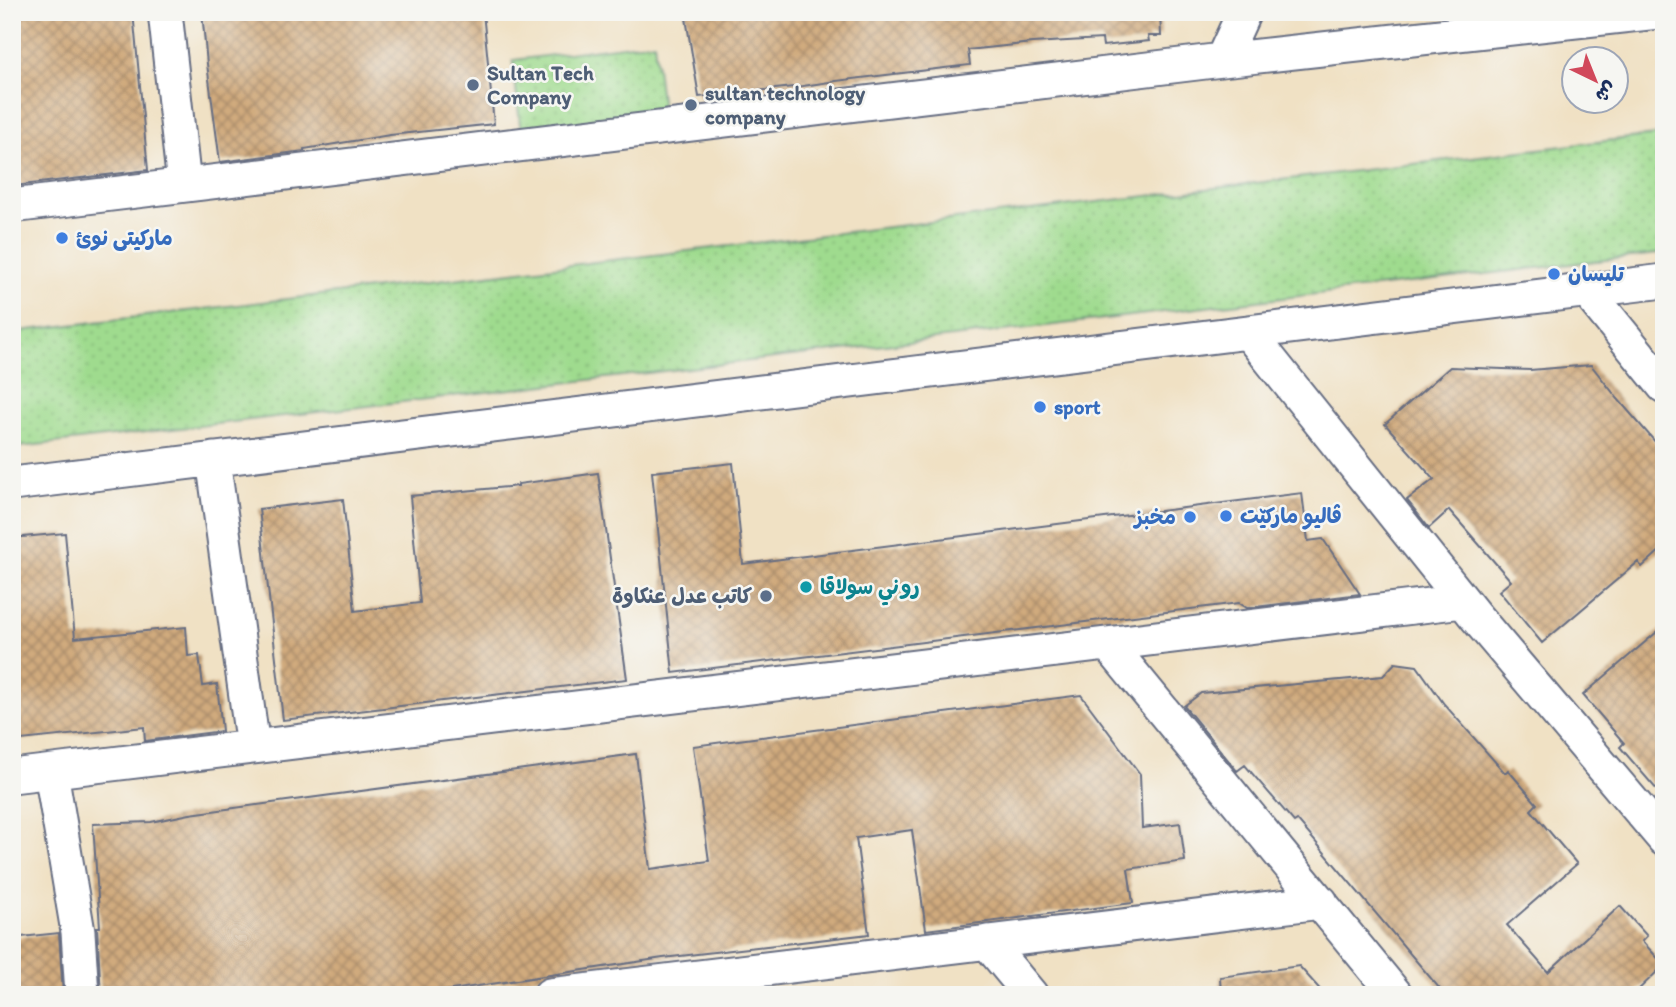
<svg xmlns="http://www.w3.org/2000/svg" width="1676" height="1007" font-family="Itim,'Playpen Sans Arabic',sans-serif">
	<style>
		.grass { fill: url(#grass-dots); stroke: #5d8576; stroke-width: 2 }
		.building { fill: url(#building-cross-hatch) }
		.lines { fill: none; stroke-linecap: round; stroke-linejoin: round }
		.street-casing { stroke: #666d82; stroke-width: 37 }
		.street { stroke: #fff; stroke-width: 33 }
		.service-dot { fill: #5c6f8a; stroke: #f6f6f2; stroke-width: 2.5 }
		.shop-dot { fill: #3f7fe0; stroke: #f6f6f2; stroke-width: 2.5 }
		.culture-dot { fill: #0f9aa8; stroke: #f6f6f2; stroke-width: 2.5 }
		.labels { text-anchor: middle; stroke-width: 5; stroke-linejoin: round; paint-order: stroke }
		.service-label { font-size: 21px; font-weight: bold; fill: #4e5e75; stroke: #f6f6f2; text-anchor: start }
		.shop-label { font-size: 21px; font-weight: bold; fill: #366cbe; stroke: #f6f6f2; text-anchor: start }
		.culture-label { font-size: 21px; font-weight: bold; fill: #0d838f; stroke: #f6f6f2; text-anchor: start }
	</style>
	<defs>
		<pattern id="grass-dots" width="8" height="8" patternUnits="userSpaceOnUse" patternTransform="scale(1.75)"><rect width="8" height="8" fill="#9fdb8e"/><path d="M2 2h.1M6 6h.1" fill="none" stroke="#88bc7d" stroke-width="1.8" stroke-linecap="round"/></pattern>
		<pattern id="building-cross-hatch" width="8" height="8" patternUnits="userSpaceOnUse" patternTransform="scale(1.75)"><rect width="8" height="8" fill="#d0aa7d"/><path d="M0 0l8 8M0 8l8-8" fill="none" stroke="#a88b6a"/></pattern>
	</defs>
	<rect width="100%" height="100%" fill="#f6f6f2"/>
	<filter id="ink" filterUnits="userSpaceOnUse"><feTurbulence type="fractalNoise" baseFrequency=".0143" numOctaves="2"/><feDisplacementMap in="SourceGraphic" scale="14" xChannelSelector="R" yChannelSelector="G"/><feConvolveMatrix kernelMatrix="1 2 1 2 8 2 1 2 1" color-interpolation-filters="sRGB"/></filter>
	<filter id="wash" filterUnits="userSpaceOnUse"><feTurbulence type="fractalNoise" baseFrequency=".00686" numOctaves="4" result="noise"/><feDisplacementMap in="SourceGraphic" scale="28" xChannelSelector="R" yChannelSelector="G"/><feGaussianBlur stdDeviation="1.57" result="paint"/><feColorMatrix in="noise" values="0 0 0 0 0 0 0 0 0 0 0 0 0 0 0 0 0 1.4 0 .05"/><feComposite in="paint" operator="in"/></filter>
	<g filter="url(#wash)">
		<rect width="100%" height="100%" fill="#f0e1c4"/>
		<path class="grass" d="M654,42L665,135L523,152L513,60Z
			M1664,134V253L12,448V332Z"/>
		<g id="blocks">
			<path class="building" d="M12,12H133L148,170L14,186L12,169Z
				M202,12H483L494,124L390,135L304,149V151L220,162L207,64Z
				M685,12H1160L1161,36H1148L1149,41L1103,46L1102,39L1032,43L968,50L970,65L836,81L803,86L699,97Z
				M1591,365L1618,399L1664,452V547L1642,567L1638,562L1542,643L1499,591L1511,581L1449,510L1429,528L1407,500L1434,479L1385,424L1450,367L1530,370Z
				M733,463L743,564L1302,493L1308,541L1323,539L1360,594L1247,608L1239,603L673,673L652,472Z
				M598,473L627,679L283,720L259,509L343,499L355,611L420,603L410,496L518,486V484Z
				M65,533L75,638L186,627L188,656L199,655L203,686L217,684L222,731L145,741L144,727L12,741V538Z
				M1664,626V798L1620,747L1624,743L1583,695Z
				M1395,663L1417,666L1444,704L1505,773L1508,770L1537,804L1531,810L1577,864L1507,925L1548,972L1620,906L1647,936L1642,941L1664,965L1633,995H1445L1297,820L1294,822L1245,765L1237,771L1184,706L1201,693L1383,676Z
				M1081,695L1140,774L1142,828L1180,823L1185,861L1128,869L1133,903L926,930L912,830L856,838L869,934L663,958L418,995H101L97,927H100L93,824L151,822L190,814L636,754L650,869L709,861L693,746Z
				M59,933L63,995H12V938Z
				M1299,966L1325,995H1221L1220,977Z"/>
		</g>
	</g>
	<g filter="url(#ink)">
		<use href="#blocks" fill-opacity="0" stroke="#666d82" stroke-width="2"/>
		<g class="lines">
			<g class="street-casing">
				<path id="street" d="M165,12L184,185
					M1222,60L1244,12
					M12,206L1222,60L1658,12
					M1587,291L1664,386
					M1248,332L1476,617L1664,839
					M213,459L253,747
					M12,484L1664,281
					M1108,644L1396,995
					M51,772L78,932L82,995
					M12,776L1463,601
					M987,942L1031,995
					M550,995L1321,902"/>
			</g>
			<use href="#street" class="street"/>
		</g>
	</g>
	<g class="service-dot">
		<circle cx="473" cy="85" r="7"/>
		<circle cx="691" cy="105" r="7"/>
		<circle cx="766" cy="596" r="7"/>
	</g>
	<g class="shop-dot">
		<circle cx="62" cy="238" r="7"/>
		<circle cx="1554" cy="274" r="7"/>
		<circle cx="1040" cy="407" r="7"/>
		<circle cx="1226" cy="516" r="7"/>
		<circle cx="1190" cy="517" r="7"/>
	</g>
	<circle class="culture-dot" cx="806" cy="587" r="7"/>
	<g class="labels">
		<g class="service-label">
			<text x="487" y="80">Sultan Tech<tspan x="487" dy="24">Company</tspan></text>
			<text x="705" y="100">sultan technology<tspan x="705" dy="24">company</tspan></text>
			<text x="752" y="603" text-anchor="end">كاتب عدل عنكاوة</text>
		</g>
		<g class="shop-label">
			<text x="76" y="245">مارکیتی نوئ</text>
			<text x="1568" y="281">تليسان</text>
			<text x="1054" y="414">sport</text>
			<text x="1240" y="523">ڤالیو مارکێت</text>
			<text x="1176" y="524" text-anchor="end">مخبز</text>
		</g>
		<g class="culture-label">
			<text x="820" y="594">روني سولاقا</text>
		</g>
	</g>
	<rect width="1676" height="1007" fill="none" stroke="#f6f6f2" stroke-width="42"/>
	<g transform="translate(1595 80) rotate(137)"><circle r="33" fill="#f6f6f2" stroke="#9ea6b7" stroke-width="2"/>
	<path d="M0-5L12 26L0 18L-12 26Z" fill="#d1495b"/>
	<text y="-10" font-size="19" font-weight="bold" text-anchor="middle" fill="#1b2f5e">ش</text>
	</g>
</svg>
